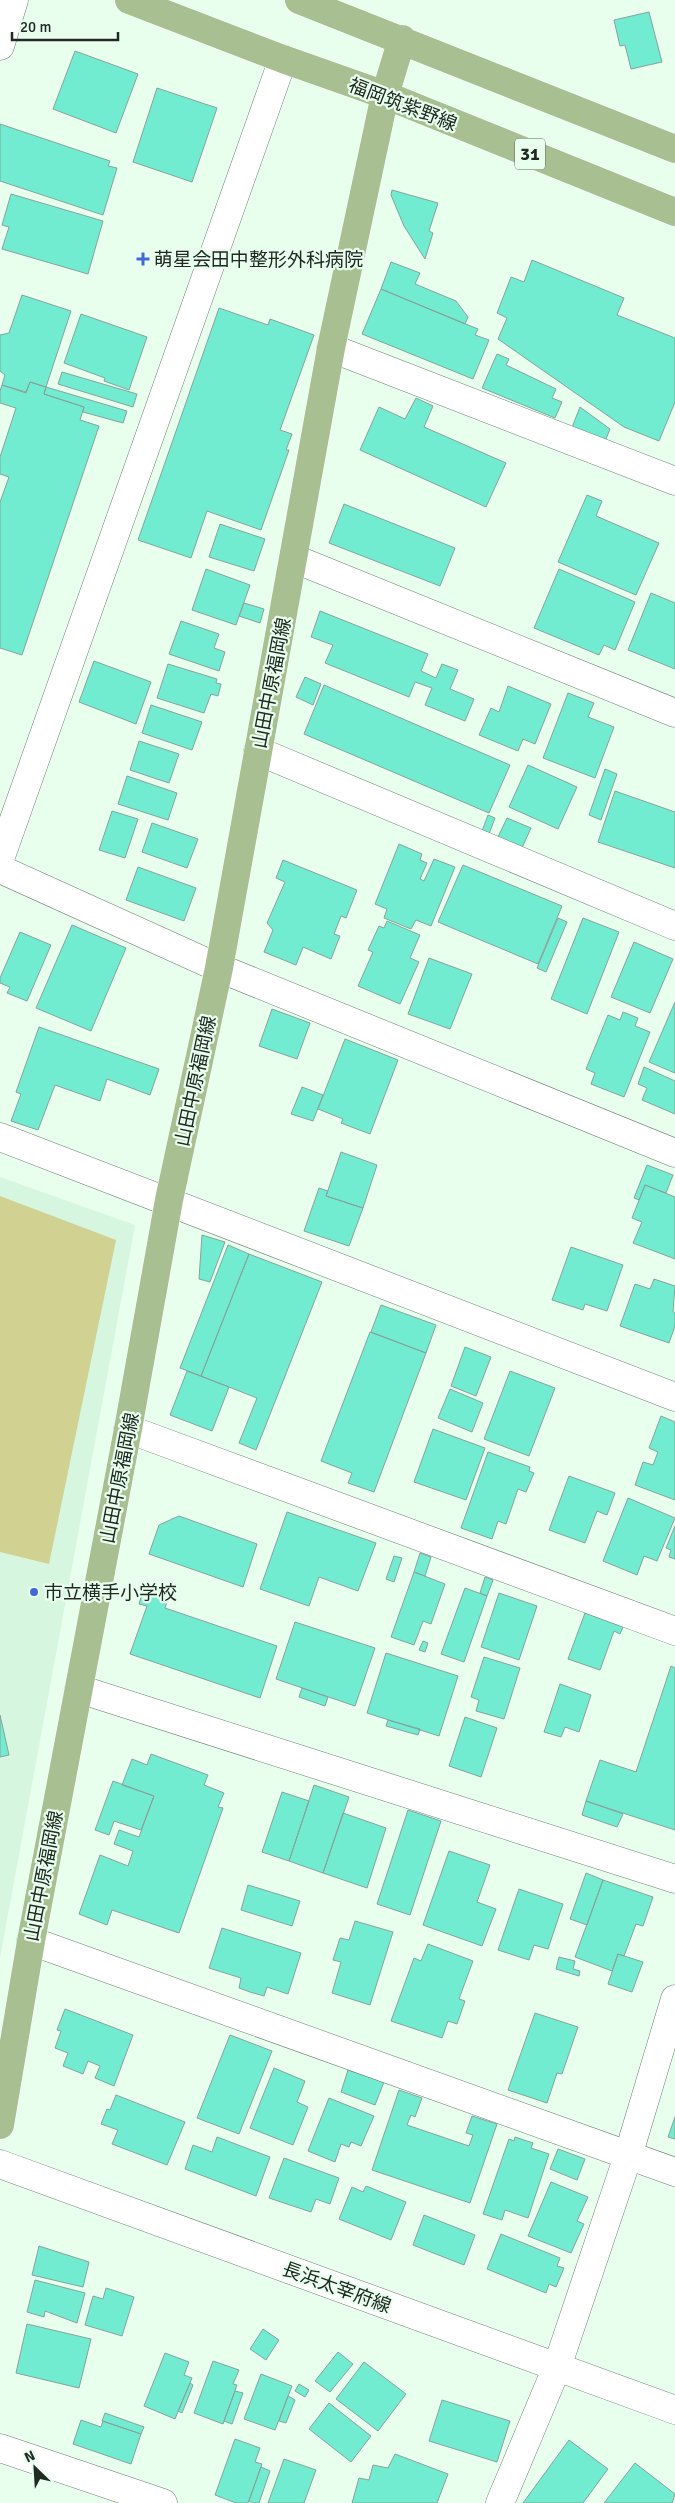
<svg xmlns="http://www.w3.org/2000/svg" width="675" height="2503" font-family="Signika,'Noto Sans JP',sans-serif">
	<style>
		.built { fill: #d7f6e0 }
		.green { fill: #d1d292 }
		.building { fill: #71ecd0; stroke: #87a39c }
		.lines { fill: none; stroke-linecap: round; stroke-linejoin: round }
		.minor-casing { stroke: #6c8172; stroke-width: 29 }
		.major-casing { stroke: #fff; stroke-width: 29 }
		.minor { stroke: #fff; stroke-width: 28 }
		.major { stroke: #a8bf92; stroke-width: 28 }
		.poi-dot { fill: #4367d9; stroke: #e8ffee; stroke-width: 2 }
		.labels { text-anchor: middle; stroke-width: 4.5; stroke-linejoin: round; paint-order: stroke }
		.shield { fill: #e8ffee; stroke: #5c695f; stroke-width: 1 }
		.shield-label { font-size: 18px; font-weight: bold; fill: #202922 }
		.street-label { font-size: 19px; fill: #202922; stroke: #e8ffee }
		.poi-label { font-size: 19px; fill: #202922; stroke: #e8ffee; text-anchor: start }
	</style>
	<rect width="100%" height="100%" fill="#e8ffee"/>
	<path class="built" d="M0,1177L135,1225L0,1958Z"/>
	<path class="green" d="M0,1196L116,1240L49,1564L0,1552Z"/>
	<path class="building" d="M649,12L662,62L631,69L625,45L620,46L614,20Z
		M75,51L138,74L116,133L53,109Z
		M157,88L217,108L192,182L133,162Z
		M0,124L110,161L108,166L117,168L103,215L0,181Z
		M392,190L438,203L429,231L433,233L425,259L404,226L391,195Z
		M11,194L103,221L88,274L2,249L9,227L2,225Z
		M532,260L624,298L617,315L675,338V402L659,441L624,427L498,339L507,318L497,313L511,277L524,282Z
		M391,262L420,273L415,284L456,301L468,317L465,324L381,289Z
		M381,289L478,329L475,335L489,340L473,379L362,334Z
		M22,295L71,311L46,387L30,382L26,392L2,385L5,375L0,371V335L9,333Z
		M219,308L268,325L270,319L314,335L280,430L292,434L286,450H289L261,530L207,511L191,558L138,540Z
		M81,314L147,337L129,390L104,381L105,378L64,363Z
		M497,354L509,359L506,365L556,389L552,398L562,402L555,418L482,388Z
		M62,372L137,394L133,407L58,384Z
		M30,382L46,387L44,394L84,407L80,420L99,426L22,655L0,648V502L9,477L0,474V457L16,408L0,403V391L2,385L26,393Z
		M46,387L127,411L123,423L83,412L84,407L44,394Z
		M416,398L433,406L424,427L506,463L486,507L360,450L379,407L405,419Z
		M580,407L610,429L604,444L571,430Z
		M587,495L602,501L596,516L659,543L636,595L558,562Z
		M344,504L455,548L440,586L329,543Z
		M220,524L265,539L254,571L209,557Z
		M206,569L250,585L236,625L192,610Z
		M559,569L635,602L615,650L604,645L599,655L534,628Z
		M651,593L675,603V669L628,650Z
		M244,603L264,609L260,623L239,616Z
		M320,611L428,654L421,671L436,678L442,664L458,670L450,689L474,699L465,721L425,705L432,688L415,682L409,697L325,663L333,645L311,637Z
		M181,621L219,634L214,648L225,652L219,671L169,654Z
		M94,661L151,682L136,724L79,702Z
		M168,664L217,679L216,683L221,684L218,696L211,694L204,713L157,698Z
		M305,677L321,684L313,705L296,697Z
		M324,685L510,765L489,813L304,734Z
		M508,686L551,704L535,744L523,739L518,751L479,735L491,708L499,712Z
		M568,693L594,703L588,717L614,727L595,778L543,758Z
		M151,705L202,722L192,750L142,733Z
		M139,741L179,754L169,783L130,770Z
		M528,765L577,787L558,829L509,807Z
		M605,769L617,774L601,820L589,815Z
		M127,776L177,793L168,820L118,804Z
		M615,791L675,812V868L598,842Z
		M112,811L138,819L125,858L99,850Z
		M488,815L495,818L489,834L482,831Z
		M507,818L531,828L521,850L497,839Z
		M152,823L198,839L187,868L142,852Z
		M399,844L422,854L420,860L427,863L420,879L424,881L434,859L455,867L431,926L416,920L411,929L384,918L387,909L375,904Z
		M283,860L357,890L346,918L341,916L334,934L340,936L331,959L303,947L296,965L264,952L273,930L267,923L285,882L276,878Z
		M463,865L562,906L538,964L438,922Z
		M138,867L196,888L184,921L126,900Z
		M558,918L567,922L546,972L537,968Z
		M583,918L619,932L587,1014L551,999Z
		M387,921L420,935L410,958L419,962L400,1004L358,986L373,952L368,950L379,926L384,928Z
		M72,925L126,948L91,1031L36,1008Z
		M20,932L51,945L27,1001L7,993L10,987L0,983V978Z
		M634,942L673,959L650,1013L611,997Z
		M429,958L472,974L450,1029L408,1014Z
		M675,1002V1073L649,1062Z
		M272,1009L310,1023L297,1059L259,1046Z
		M623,1012L638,1018L635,1026L650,1032L624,1097L591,1084L595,1073L586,1069L608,1015L620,1020Z
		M39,1027L159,1069L150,1095L107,1079L100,1101L55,1085L38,1130L11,1121L21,1094L16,1092Z
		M345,1039L398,1060L370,1134L341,1123L343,1119L318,1109Z
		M644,1067L675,1081V1114L642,1100L647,1088L638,1084Z
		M302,1087L323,1095L313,1121L291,1114Z
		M341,1152L377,1165L363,1208L326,1196Z
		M647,1165L673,1175L666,1193L645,1185L639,1200L634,1198Z
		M645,1185L675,1197V1259L633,1243L642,1222L632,1218Z
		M319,1188L328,1191L326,1196L363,1208L349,1246L304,1231Z
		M202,1235L225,1242L210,1282L199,1279Z
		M228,1245L249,1254L201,1376L180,1368Z
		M571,1247L623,1265L607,1311L585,1304L583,1310L552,1300Z
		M249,1254L322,1282L256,1450L239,1443L257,1398L201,1376Z
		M654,1279L675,1286L673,1312L675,1313V1326L669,1343L620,1326L635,1284L650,1289Z
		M381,1305L436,1325L426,1353L371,1332Z
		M370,1332L426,1353L374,1492L348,1483L352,1473L321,1461Z
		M465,1347L491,1357L476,1396L451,1386Z
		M187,1371L229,1387L212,1431L170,1415Z
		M510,1371L555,1388L529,1456L484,1439Z
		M450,1389L483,1403L472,1432L438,1418Z
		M661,1416L675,1422V1500L635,1485L643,1462L653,1465L658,1452L649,1448Z
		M433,1429L485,1448L466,1500L414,1482Z
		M488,1452L530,1467L529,1471L534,1473L526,1492L518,1489L506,1524L498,1521L492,1539L461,1528Z
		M569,1476L615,1493L607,1515L597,1511L585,1543L549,1530Z
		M628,1498L675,1518L657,1561L644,1556L637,1575L603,1561Z
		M287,1512L376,1543L358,1591L319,1577L309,1606L260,1589Z
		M179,1516L257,1544L243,1587L149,1554L159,1525Z
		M675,1526V1559L669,1557L671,1550L666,1548Z
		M420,1553L431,1557L425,1576L414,1572Z
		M394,1556L402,1558L394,1582L386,1579Z
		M414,1572L445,1584L431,1624L423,1621L414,1645L391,1637Z
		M485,1577L493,1580L487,1596L480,1593Z
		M144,1587L169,1596L165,1608L277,1646L260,1698L130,1654L147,1606L139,1604Z
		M465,1588L487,1596L464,1662L441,1654Z
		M499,1593L537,1606L519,1660L481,1647Z
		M585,1613L623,1627L620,1634L614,1631L600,1670L568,1659Z
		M295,1622L375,1648L355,1706L276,1679Z
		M423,1641L428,1643L425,1652L419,1650Z
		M386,1653L458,1676L439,1736L367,1713Z
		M484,1657L520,1668L504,1719L476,1711L479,1700L471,1697Z
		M671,1666L675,1668V1830L586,1801L600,1760L636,1772Z
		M560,1684L591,1695L579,1732L565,1727L561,1737L544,1732Z
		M302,1688L328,1697L325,1706L299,1697Z
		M0,1715L9,1755L0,1757Z
		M465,1717L497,1728L481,1777L449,1766Z
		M388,1720L420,1729L418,1735L386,1726Z
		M151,1754L208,1775L204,1785L224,1793L218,1807L223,1808L179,1933L112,1910L107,1925L79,1914L100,1855L128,1866L133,1851L114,1844L119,1830L139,1837L154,1796L122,1785L132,1759L147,1765Z
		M113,1781L154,1796L141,1830L114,1821L109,1835L95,1830Z
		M314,1785L349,1797L323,1873L289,1861Z
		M282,1792L309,1801L289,1861L262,1852Z
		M586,1801L623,1814L617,1827L582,1815Z
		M408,1810L441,1821L410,1915L377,1904Z
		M343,1813L386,1828L367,1888L323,1873Z
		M449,1851L490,1865L477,1902L496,1909L482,1946L423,1925Z
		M586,1873L603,1880L587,1925L570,1919Z
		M603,1880L653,1897L643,1926L636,1924L624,1956L618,1954L612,1971L575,1957Z
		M248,1885L300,1901L292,1926L241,1910Z
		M519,1889L563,1904L548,1949L534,1945L529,1960L498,1950Z
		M355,1921L393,1932L370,2005L332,1993L341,1962L333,1960L340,1938L349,1940Z
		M222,1928L301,1953L288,1994L267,1987L264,1996L250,1992L239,1988L241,1978L209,1968Z
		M428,1944L473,1961L459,1999L465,2001L457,2024L448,2021L442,2038L391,2021L414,1958L421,1961Z
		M618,1954L643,1962L632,1992L608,1984Z
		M559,1957L575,1961L573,1969L580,1971L579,1976L556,1969Z
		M65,2009L133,2035L114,2086L95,2078L100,2066L88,2061L83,2074L63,2066L68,2053L55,2048L61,2031L57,2030Z
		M535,2013L578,2027L562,2074L557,2073L547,2103L508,2090Z
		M230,2035L272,2051L239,2134L197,2118Z
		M274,2068L305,2081L297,2102L308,2107L293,2145L250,2128Z
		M348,2070L384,2082L375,2105L341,2092Z
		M399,2090L422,2098L415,2117L411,2115L407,2125L469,2146L473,2135L466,2133L472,2116L497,2124L470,2203L372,2170Z
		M116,2095L185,2122L167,2165L112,2144L118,2130L101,2124L107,2109L110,2110Z
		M329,2098L374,2116L361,2146L351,2142L349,2147L341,2144L335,2162L308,2151Z
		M675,2117V2139L668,2137Z
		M217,2137L270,2157L256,2196L185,2169L193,2145L212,2152Z
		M515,2137L533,2143L531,2148L549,2154L528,2218L505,2210L502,2220L483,2214L509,2139L514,2141Z
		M558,2149L585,2159L577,2180L550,2169Z
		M284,2158L339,2178L330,2204L316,2199L311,2212L269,2198Z
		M551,2182L588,2197L577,2221L584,2224L571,2253L528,2236Z
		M366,2186L406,2202L391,2240L339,2219L352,2187L363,2192Z
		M424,2215L475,2235L464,2265L413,2245Z
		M501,2234L560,2258L557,2266L564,2268L556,2287L549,2284L546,2293L487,2269Z
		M39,2246L89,2262L83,2287L32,2275Z
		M35,2280L85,2293L77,2323L45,2311L44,2317L27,2312Z
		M106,2288L134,2297L122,2336L85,2325L93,2296L103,2299Z
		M27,2324L91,2339L79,2388L16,2373Z
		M263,2329L279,2340L266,2360L250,2349Z
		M338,2352L353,2364L330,2392L315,2381Z
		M165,2353L189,2362L184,2375L192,2378L175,2419L144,2406Z
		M213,2361L239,2370L233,2384L237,2385L223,2424L194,2413Z
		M364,2362L406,2394L378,2431L336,2399Z
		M261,2374L292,2386L275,2430L244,2419Z
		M190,2383L193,2385L182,2413L178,2411Z
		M299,2384L309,2390L305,2397L295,2391Z
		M235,2391L243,2393L232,2424L224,2421Z
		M288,2396L295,2400L286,2423L279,2421Z
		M442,2400L510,2421L497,2462L429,2441Z
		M329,2403L371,2436L351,2462L309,2429Z
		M105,2413L144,2427L141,2434L102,2421Z
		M81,2420L101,2427L103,2421L141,2434L131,2464L73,2444Z
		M235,2439L260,2448L255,2462L262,2464L248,2503H236L215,2495Z
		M569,2440L608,2469L583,2503H523Z
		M395,2454L448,2474L437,2503H352L359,2478L369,2480L373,2465L388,2468Z
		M284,2459L316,2470L304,2503H268Z
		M635,2463L675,2494L672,2503H604Z
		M261,2467L270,2471L259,2503H253L249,2501Z"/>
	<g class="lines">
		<g class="minor-casing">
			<path id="minor" d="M0,46L14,0
				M331,348L675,481
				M295,559L675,713
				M258,751L675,926
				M0,859L283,59
				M0,869L219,968L675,1153
				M0,1137L675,1397
				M128,1429L675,1631
				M79,1689L675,1879
				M31,1941L675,2172
				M0,2164L675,2410
				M0,2448L163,2503
				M500,2503L557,2367L628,2156L675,1999"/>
		</g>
		<g class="major-casing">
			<path id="major" d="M129,0L283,59L385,95L675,212
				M299,0L675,149
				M0,2125L31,1941L128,1429L169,1200L219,968L331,348L385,95L402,39"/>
		</g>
		<use href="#minor" class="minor"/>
		<use href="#major" class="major"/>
	</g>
	<g class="poi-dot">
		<path d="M140.5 251.5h5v5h5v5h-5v5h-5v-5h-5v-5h5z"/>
		<circle cx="34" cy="1592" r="5"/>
	</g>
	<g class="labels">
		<rect class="shield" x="515" y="138.5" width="30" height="31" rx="4"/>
		<g class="shield-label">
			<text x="530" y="160">31</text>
		</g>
		<g class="street-label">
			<text transform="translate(403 104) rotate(21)" y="7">福岡筑紫野線</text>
			<text transform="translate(271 683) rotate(-79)" y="7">山田中原福岡線</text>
			<text transform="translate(195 1081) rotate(-78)" y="7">山田中原福岡線</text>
			<text transform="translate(119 1478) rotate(-79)" y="7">山田中原福岡線</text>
			<text transform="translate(43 1876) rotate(-79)" y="7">山田中原福岡線</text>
			<text transform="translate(337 2287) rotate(20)" y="7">長浜太宰府線</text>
		</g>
		<g class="poi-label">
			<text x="154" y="266">萌星会田中整形外科病院</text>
			<text x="44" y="1599">市立横手小学校</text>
		</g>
	</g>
	<g transform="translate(35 2468) rotate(335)" stroke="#e8ffee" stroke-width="4" paint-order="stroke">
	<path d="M0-4L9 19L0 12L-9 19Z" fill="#202922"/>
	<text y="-8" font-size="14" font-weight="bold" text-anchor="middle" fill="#202922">N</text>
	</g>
	<path d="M12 32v8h106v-8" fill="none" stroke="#202922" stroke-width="2.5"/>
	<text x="20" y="32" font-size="15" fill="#202922" stroke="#e8ffee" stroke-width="4" paint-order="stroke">20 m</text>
</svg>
